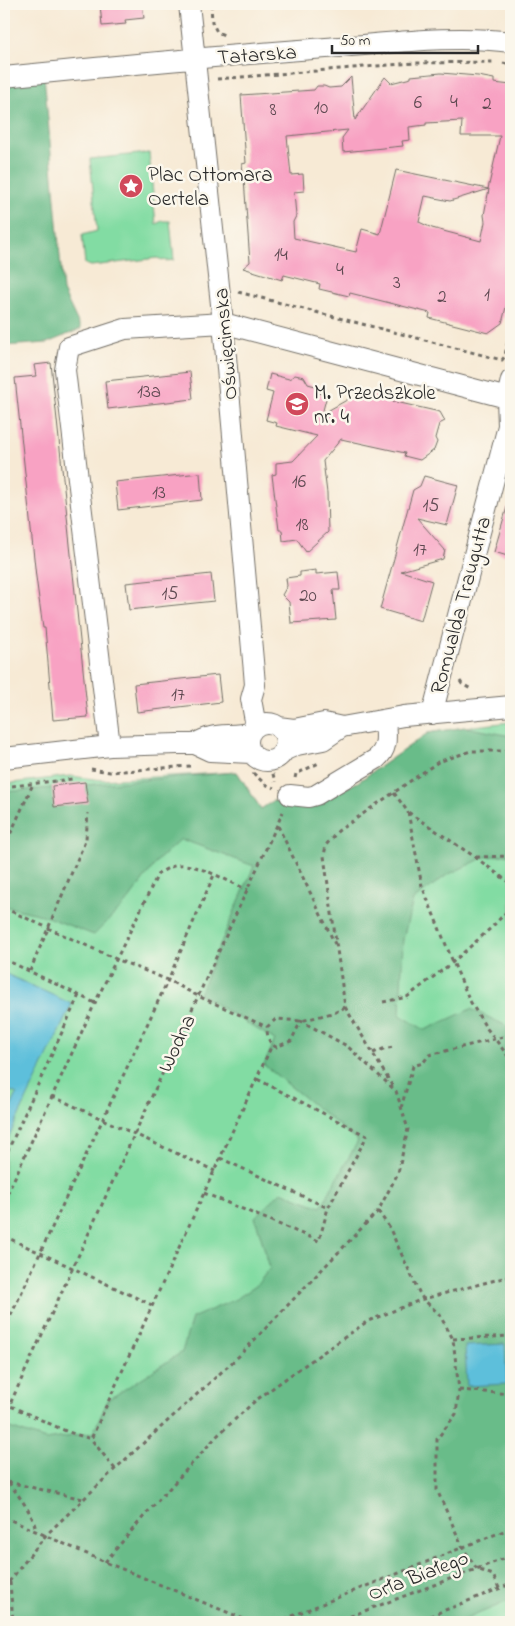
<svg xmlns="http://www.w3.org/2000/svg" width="515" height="1626" font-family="'Indie Flower',sans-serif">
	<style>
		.green { fill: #82dca3; stroke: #568467 }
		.forest { fill: #69bc89; stroke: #4a745a }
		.water { fill: #5dbfdb; stroke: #447583 }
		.building { fill: #f8a2c3; fill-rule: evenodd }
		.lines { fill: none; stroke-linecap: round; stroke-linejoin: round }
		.minor-casing { stroke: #726e66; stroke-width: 22 }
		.path { stroke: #726e66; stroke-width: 3; stroke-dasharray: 4 4; stroke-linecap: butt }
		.minor { stroke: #fff; stroke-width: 20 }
		.labels { text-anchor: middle; stroke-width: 5; stroke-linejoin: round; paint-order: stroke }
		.number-label { font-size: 19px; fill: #5e4951 }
		.street-label { font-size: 21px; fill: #2b2b2b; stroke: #fbf7ec }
		.poi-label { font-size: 21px; fill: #2b2b2b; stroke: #fbf7ec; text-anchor: start }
	</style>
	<rect width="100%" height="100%" fill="#fbf7ec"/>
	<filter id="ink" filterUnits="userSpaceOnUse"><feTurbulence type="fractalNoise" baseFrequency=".02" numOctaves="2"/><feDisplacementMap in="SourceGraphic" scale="10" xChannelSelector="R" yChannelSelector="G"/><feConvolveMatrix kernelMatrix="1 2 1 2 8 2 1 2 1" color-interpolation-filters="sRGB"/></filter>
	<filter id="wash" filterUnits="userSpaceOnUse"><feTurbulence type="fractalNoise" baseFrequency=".0096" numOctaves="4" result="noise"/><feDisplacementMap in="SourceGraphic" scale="20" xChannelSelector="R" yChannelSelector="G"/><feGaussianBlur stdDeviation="1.12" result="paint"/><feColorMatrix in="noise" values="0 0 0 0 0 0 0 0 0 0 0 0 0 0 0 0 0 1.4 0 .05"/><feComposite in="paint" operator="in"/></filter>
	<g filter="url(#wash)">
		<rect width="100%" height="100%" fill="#f7ead5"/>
		<path class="green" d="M149,153L156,224L162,221H170L174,260L166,261L157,258L91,266L85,264L82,235L97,231L90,159Z
			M511,722V1622H4V784L70,776L102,780L237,772L261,809L273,801L313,805L358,782L428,733L465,727Z"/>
		<path class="forest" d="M44,74L63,291L81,329L47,343L4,346V78Z
			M465,727L511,736V854L485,857L447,875L413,900L403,939L400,1015L425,1030L471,1009L511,1028V1600L459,1622H4V1426L46,1440L93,1433L108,1400L182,1352L192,1318L236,1299L256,1286L270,1268L255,1217L281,1192L321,1207L358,1141L264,1065L275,1040L199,994L254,866L181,839L158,860L127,902L94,935L42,915L4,906V792L237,772L261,809L273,801L313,805L358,782L428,733Z"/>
		<path class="water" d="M4,973L72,1004L4,1147V1122L17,1094L4,1088Z
			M505,1344L507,1384L467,1386L465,1346Z"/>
		<g id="blocks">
			<path class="building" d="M100,4H142L144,18L125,20L126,24L102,26Z
				M441,73L478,76L494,79V83L511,85V300L508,299L502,323L488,333L429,318L430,313L350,293L349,296L319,289L320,284L284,275L282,280L243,268L250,262L244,179L242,164L246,163L241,95L314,90L317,86H324L329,88L341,87L351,77L355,120L385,77L391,83L411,78V76ZM462,121L461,136H500L488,189L396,170L380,234L362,229L356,252L294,238L293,222L296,216L294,192L304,191L303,174L291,175L287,136L348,130L342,138L343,152L403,146L402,141L410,140L409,127L426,125V123ZM489,189L484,215L485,222L481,241L432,228L419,222L425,196L450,201Z
				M51,363L88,717L53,720L45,628H43L36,577L15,378L36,376L34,365Z
				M190,372L193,399L108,409L105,381Z
				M270,374L289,379L295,375L304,377L308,384L319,387L318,393L327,395L322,414L361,392L387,400L440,412L445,421L439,424L435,438L437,442L434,450L420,460L404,456L405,453L341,439L323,461L327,493L328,532L306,552L297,539L283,541L282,530H279L272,475L276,474V463L293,461L317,436L276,426L277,423L266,420L273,393L266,391Z
				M200,473L202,500L118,510L115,482Z
				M424,476L458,485L447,525L417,518L445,550L443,559L401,571L432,581L421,621L380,609L413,490L420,486Z
				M507,507L511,508V557L494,552Z
				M316,570V574L338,572L340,590H333L336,620L291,623L289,602L282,595L287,586L286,578L300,576V572Z
				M211,574L214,601L129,610L126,583Z
				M218,675L221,702L137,712L134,684Z
				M85,782L88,803L54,807L52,786Z"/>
		</g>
	</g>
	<g filter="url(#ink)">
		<use href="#blocks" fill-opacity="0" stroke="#726e66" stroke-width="1"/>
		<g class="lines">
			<g class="minor-casing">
				<path id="minor" d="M189,4L223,323L254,672L255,685L251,699L255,721L254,728
					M4,77C111,66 218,56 326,48C387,44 450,34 511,42
					M432,714L508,426L507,398L511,380
					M248 742a19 19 0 1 1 38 0a19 19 0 1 1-38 0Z
					M278,727L294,729L324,723L342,727L404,716L511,706
					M195,744C214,731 230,738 251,732
					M110,746L65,370L69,347L125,329L223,323L511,399
					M283,751L297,745L323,740L342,727
					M4,758L110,746L178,744H195L210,751L251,753
					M290,795L309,797L316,795L376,759C389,748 386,736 385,720"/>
			</g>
			<path class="path" d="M211,4L212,22L217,32L227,36
				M503,63L511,65
				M217,79L414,63L495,62
				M238,292L502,360L505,356L511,323
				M460,681L462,684L471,689
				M271,766L275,782
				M91,769L110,772L190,766
				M253,773L265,784L274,788
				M295,778L296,774L321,762
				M4,787L72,779
				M394,793L408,812L475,857L511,884
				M408,812L422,886L453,962L470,1001L485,1026L511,1060
				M278,826L335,944
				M4,848L33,784
				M476,857L511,856
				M4,908L116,959L168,980L198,996L267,1027
				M4,959L95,1003
				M30,971L86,839L88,813
				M383,1002L407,997L453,962L492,927L511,907
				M345,1007L393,1087
				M373,1053L383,1049L393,1047
				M52,1096L215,1171
				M401,1108L413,1066L423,1063L429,1055L511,1035
				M220,1158L328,1208
				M4,1159L79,995
				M204,1193L319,1241L328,1208L367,1136L257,1079
				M4,1201L95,1003L158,874C164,870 171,866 179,865C197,863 231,883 248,890
				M378,1211L389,1227L419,1292L423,1299L439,1314L453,1339L459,1390L456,1414L437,1439V1490L463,1548L477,1569L493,1575L499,1588
				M4,1236L152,1305
				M4,1330L168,980L214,875
				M453,1339L511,1336
				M459,1390L511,1394
				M4,1403L68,1432L91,1439
				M4,1417L283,812
				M115,1469L91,1439L272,1045
				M4,1476C15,1492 33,1511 36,1531
				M8,1482L83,1499
				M4,1517L105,1562L251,1622
				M105,1562L145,1515L217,1436L255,1401L292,1374L368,1321L423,1299L511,1276
				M10,1582L13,1622
				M4,1588L46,1535L115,1469L239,1356L378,1211L398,1173L408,1129L396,1091L347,1046L301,1021L291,1041L276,1047C268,1043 267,1035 267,1027L276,1019L301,1021L336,1012L345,1007L324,856L326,845L338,831L438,762L471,751H511
				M277,1622L511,1528
				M335,1622L511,1556
				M415,1622L511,1584"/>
			<use href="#minor" class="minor"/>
		</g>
	</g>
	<defs>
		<g id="sight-disc" transform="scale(1.25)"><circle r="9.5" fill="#d1495b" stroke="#fbf7ec"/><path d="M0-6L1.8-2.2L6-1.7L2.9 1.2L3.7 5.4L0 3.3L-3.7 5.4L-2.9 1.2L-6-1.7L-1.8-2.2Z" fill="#fff"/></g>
		<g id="school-disc" transform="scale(1.25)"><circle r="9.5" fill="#d1495b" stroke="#fbf7ec"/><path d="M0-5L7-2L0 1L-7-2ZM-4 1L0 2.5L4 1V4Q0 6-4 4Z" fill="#fff"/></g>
	</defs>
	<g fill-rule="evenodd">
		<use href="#sight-disc" x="131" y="186"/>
		<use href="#school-disc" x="297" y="404"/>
	</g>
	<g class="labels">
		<g class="number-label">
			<text x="454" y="107">4</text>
			<text x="418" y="108">6</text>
			<text x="487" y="109">2</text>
			<text x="321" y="113">10</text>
			<text x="273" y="115">8</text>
			<text x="281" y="260">14</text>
			<text x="340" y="275">4</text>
			<text x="397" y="288">3</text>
			<text x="487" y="300">1</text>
			<text x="442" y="302">2</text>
			<text x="149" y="397">13a</text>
			<text x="299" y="487">16</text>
			<text x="159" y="498">13</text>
			<text x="431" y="511">15</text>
			<text x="302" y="530">18</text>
			<text x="420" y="555">17</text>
			<text x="170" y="599">15</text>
			<text x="308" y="601">20</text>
			<text x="178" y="700">17</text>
		</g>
		<g class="street-label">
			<text transform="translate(257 54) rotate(-4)" y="7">Tatarska</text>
			<text transform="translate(225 344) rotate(-95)" y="7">Oświęcimska</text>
			<text transform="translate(460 605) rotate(-75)" y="7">Romualda Traugutta</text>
			<text transform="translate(176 1043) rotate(-65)" y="7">Wodna</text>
			<text transform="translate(418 1575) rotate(-21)" y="7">Orła Białego</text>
		</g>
		<g class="poi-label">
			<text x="148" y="181">Plac Ottomara<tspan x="148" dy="24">Oertela</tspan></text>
			<text x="314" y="399">M. Przedszkole<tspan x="314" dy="24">nr. 4</tspan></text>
		</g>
	</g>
	<rect width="515" height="1626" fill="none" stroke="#fbf7ec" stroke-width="20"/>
	<path d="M332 45v8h146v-8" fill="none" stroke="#2b2b2b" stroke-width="2.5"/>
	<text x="340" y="45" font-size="15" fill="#2b2b2b" stroke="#fbf7ec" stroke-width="4" paint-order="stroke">50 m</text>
</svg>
